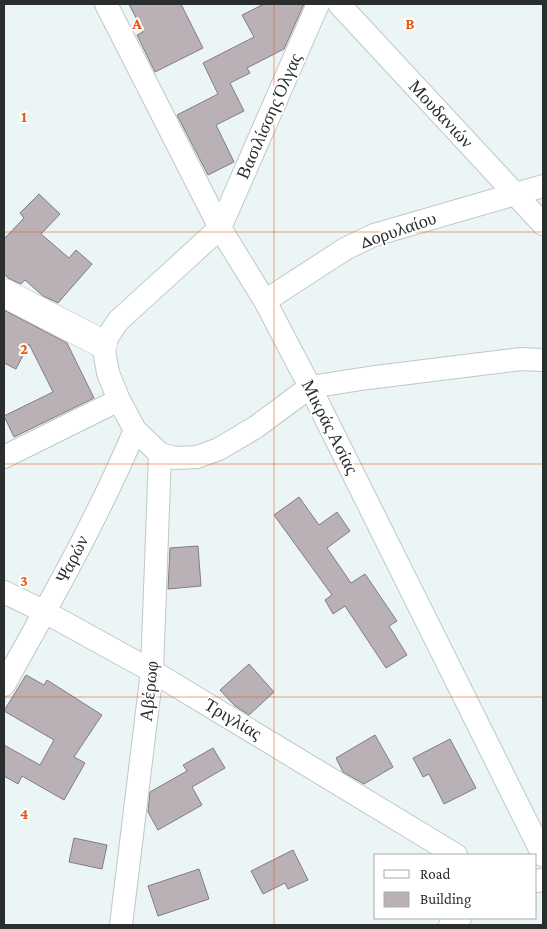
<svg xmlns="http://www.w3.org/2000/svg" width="547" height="929" font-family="'Crimson Pro',serif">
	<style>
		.building { fill: #b9b1b6; stroke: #837c80 }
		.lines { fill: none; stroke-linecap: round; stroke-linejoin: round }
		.street-casing { stroke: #bec8c8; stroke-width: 24 }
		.secondary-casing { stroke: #bec8c8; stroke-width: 29 }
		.street { stroke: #fff; stroke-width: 22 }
		.secondary { stroke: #fff; stroke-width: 28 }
		.grid { fill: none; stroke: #e8590c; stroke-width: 1; stroke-opacity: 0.55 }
		.labels { text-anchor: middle; stroke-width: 4; stroke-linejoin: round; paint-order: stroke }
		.street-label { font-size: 18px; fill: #2a2e2e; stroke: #fff }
		.grid-label { font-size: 16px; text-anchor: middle; font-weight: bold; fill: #e8590c; stroke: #fff; stroke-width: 4; stroke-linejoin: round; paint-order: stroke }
	</style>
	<rect width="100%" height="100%" fill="#ebf5f5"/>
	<path class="building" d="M129,4H181L203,48L155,72L137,35L143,32Z
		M264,4H304L284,49L247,68L250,73L230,83L244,111L216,125L234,162L208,175L177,115L218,94L203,63L254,37L242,15Z
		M39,194L60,214L41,234L69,258L76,250L92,264L58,303L43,296L25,280L21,284L8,278L4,274V239L24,218L20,213Z
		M4,310L67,343L94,398L14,437L4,416L53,392L29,344L16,369L4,363Z
		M299,497L319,525L337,512L350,531L327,548L351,583L365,574L397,621L389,626L407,655L386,668L345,606L333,614L325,600L332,595L274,515Z
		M198,546L201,586L168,589L170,548Z
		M249,664L274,692L249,715L235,706L220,690Z
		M26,675L44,685L47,680L102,715L74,757L85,763L64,800L22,776L18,784L4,776V745L40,765L54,740L4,711Z
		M375,735L393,767L364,784L343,772L336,758Z
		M450,739L476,788L444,804L429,774L423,777L413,758Z
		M213,748L225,768L192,787L202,805L158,830L148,812L150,792L187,771L183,765Z
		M74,838L107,845L102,869L69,862Z
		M293,850L308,880L288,889L285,883L263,894L251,871Z
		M199,869L209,899L158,916L148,886Z"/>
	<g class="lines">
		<g class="street-casing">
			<path id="street" d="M106,4L220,228L265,301L310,387L543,855
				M318,4L220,228L118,321L103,344L108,373L119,400L135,430L160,454L175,458L197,457L219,449L256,427L310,387L368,378L521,359L543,360
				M339,4L543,224
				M265,301L345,249L374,235L543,186
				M4,457L119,400
				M4,592L45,612L152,671L456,855
				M4,685C50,602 98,518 135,430
				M536,881L543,880
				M121,925L152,671L160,454
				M450,925L460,918"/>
		</g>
		<g class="secondary-casing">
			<path id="secondary" d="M4,293L103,344"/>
		</g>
		<use href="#street" class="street"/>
		<use href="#secondary" class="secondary"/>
	</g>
	<path class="grid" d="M274,4V925M4,232H543M4,464H543M4,697H543"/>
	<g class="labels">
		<g class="street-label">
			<text transform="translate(441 114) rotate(47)" y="6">Μουδανιών</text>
			<text transform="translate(269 116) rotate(-66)" y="6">Βασιλίσσης Όλγας</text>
			<text transform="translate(398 230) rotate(-19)" y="6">Δορυλαίου</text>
			<text transform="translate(330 427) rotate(63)" y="6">Μικράς Ασίας</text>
			<text transform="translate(72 559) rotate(-63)" y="6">Ψαρών</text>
			<text transform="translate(149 691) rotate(-84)" y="6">Αβέρωφ</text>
			<text transform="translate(233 719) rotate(31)" y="6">Τριγλίας</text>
		</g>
	</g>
	<g class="grid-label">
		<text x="137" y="29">A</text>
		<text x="410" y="29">B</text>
		<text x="24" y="122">1</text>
		<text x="24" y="354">2</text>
		<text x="24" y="586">3</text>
		<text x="24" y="819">4</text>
	</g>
	<rect width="547" height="929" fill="none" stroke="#2a2e2e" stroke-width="10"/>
	<rect x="374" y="854" width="162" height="65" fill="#ffffff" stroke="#aaabab"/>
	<rect x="384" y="870" width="25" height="8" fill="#ffffff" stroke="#aaabab"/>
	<text x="420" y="879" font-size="15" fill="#2a2e2e">Road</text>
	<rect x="384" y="892" width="25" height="15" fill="#b9b1b6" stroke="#aaabab"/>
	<text x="420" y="904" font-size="15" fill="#2a2e2e">Building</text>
</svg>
